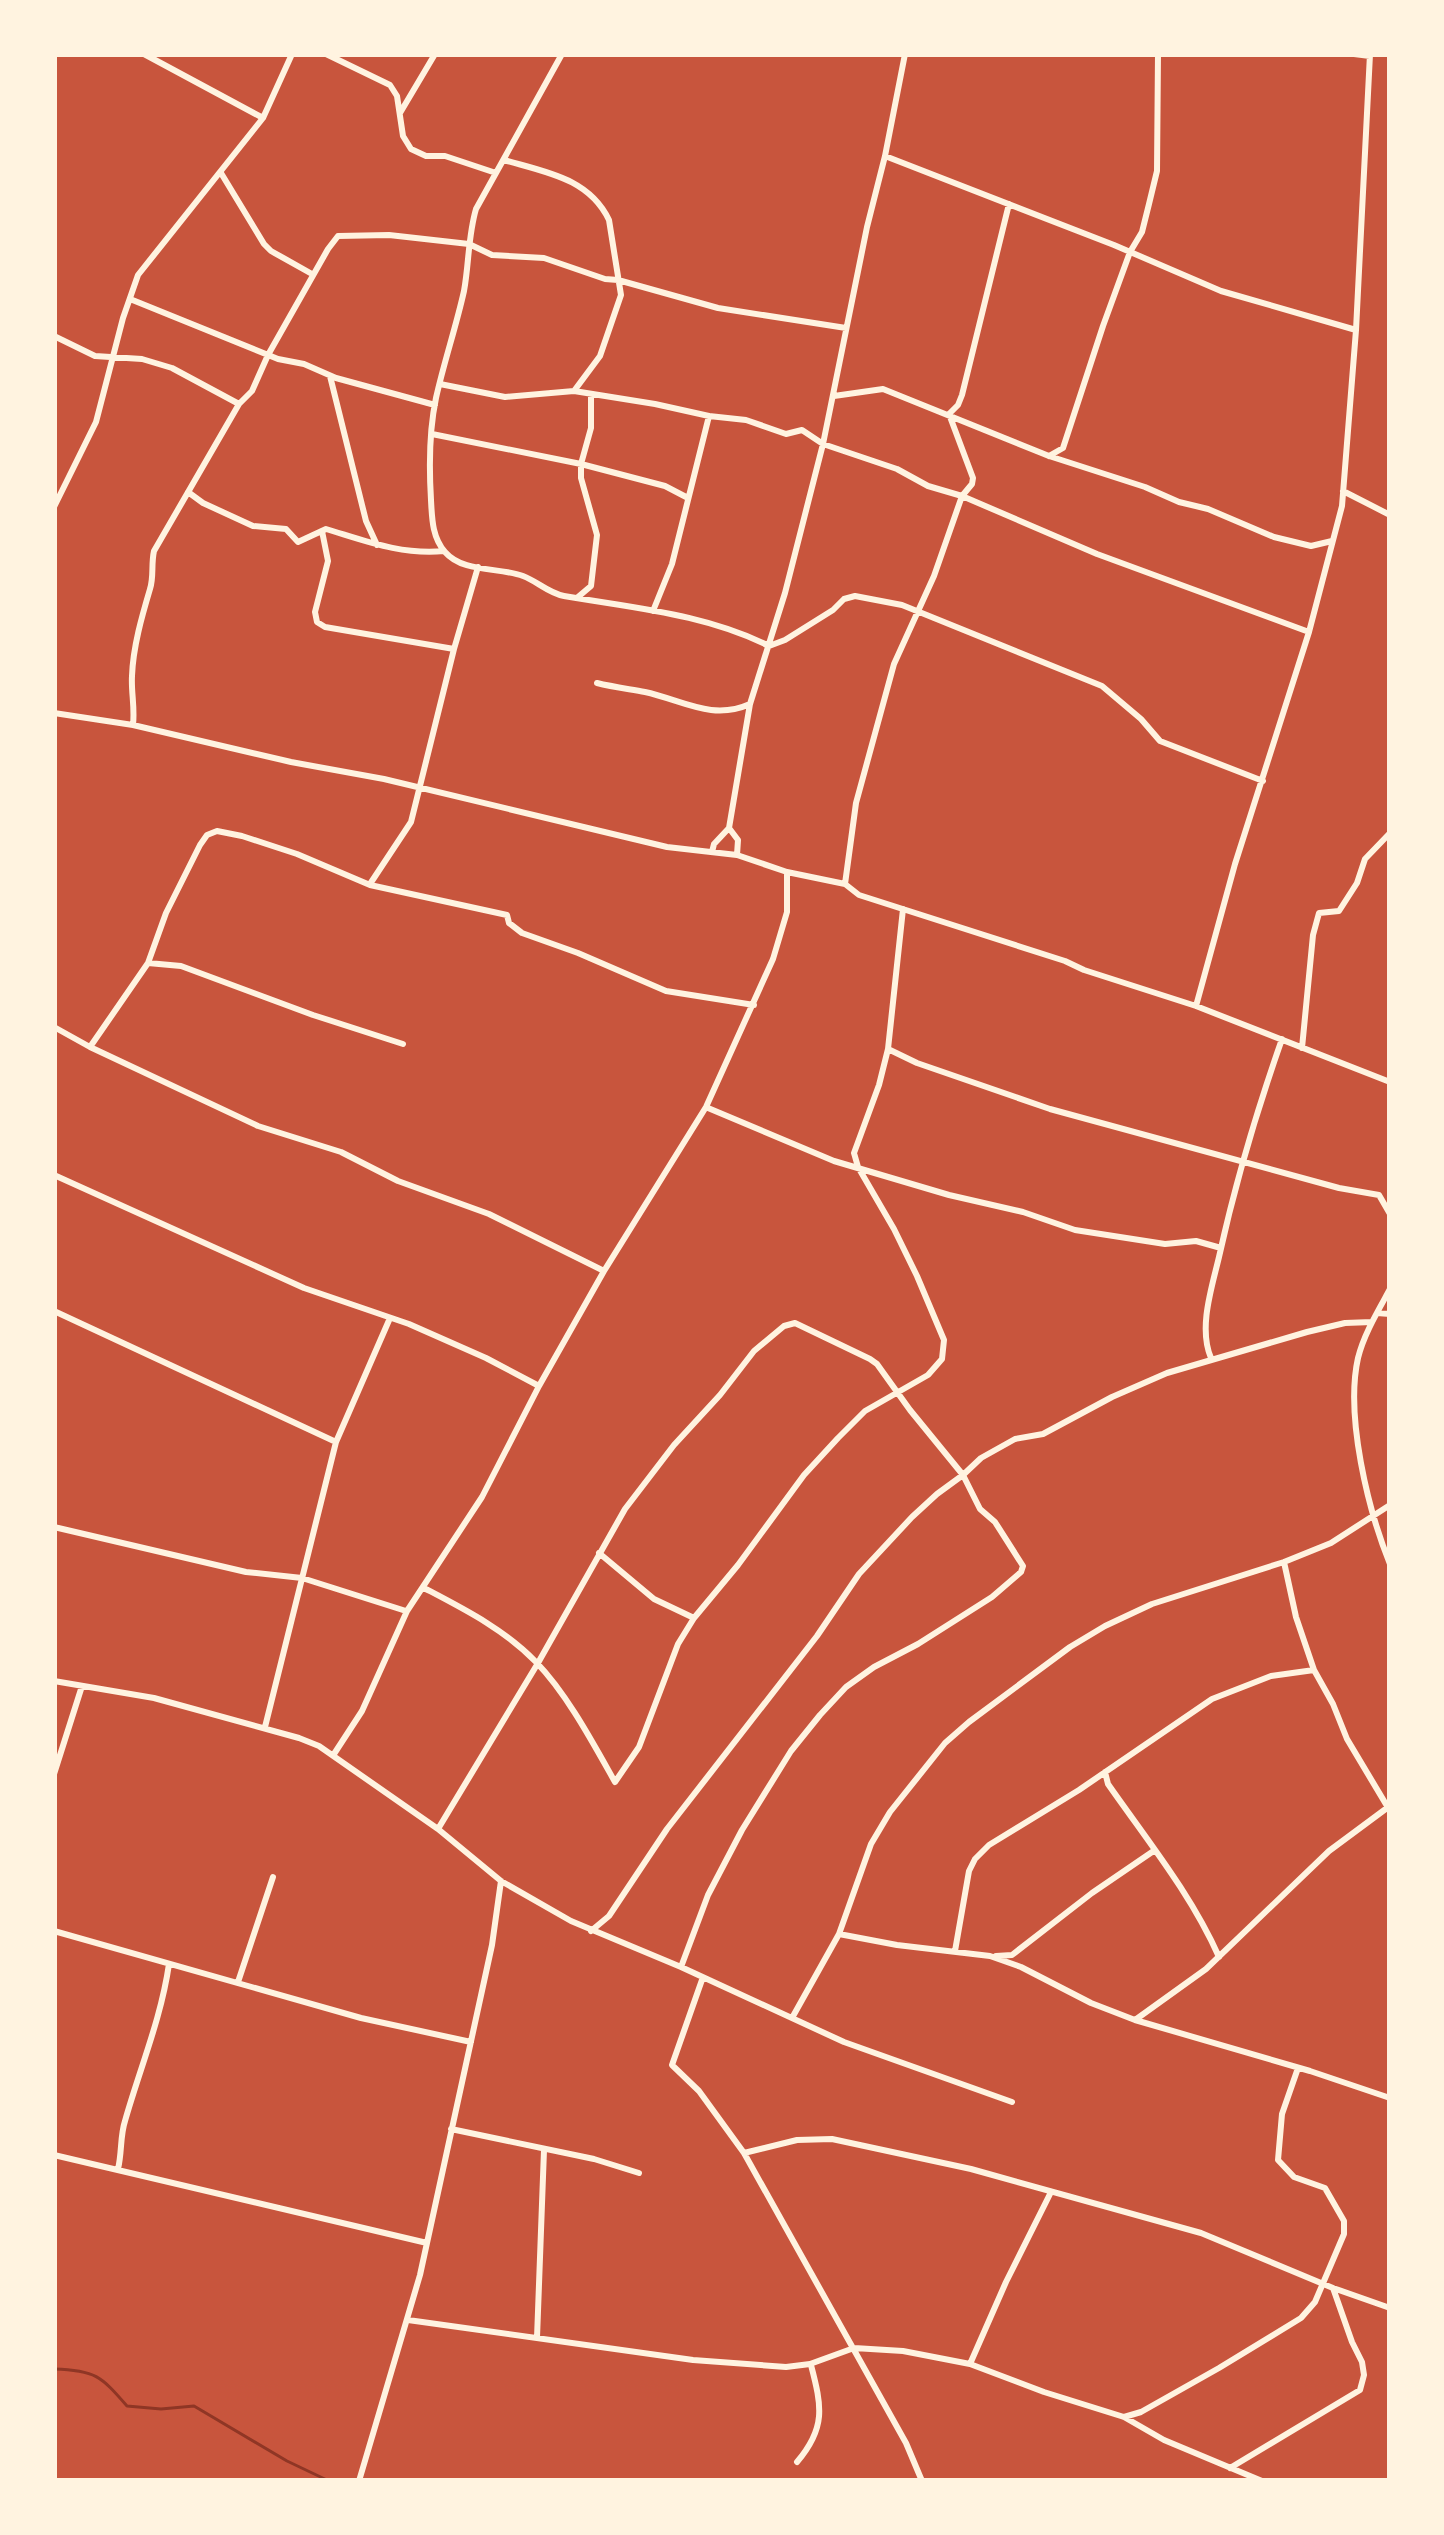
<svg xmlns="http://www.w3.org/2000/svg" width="1444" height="2535" font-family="Ubuntu,sans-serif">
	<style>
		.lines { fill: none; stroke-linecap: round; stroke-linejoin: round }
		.stream { stroke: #8f3625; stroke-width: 3 }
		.minor { stroke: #fff3e0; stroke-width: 6 }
	</style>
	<rect width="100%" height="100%" fill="#c8553d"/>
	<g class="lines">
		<path class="stream" d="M54,2369C95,2370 101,2376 127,2406L161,2409L194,2406L287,2461L329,2481"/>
		<path class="minor" d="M144,54L263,118
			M326,54L390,85L397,96L403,136L411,149L426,156H445L496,173
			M562,54L476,209C468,236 469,264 464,291C456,327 444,362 436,398C429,431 429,467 431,500C432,518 432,537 445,552C463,573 499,567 523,576C537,581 548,593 564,596C633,608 706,614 769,646L785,640L833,610L844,599L855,596L902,605L1102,686L1141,719L1160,741L1263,781
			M1354,54L1370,56
			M400,113L435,54
			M885,156L1114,245L1221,291L1356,330
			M504,160C545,172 589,178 609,220L621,295L600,356L574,391
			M221,173L264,244L271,251L312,274
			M130,299L278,359L304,364L336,378L435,405
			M54,336L95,356L142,359L172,368L239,404L154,551C151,564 154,577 150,589C142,616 133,647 132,676C131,692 135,707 133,725
			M330,376L366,521L377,545
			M440,384L505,397L574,391L655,404L709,416L746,420L786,434L802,430L823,444L897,469L928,486L962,496L1097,554L1309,632
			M834,396L883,389L1049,456L1145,487L1179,502L1208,509L1274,537L1311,546L1332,541
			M239,404L252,391L268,355L328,249L338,236L389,235L469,244L492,255L544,258L605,279L618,280L718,308L846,328
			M432,434L581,464L665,486L688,498
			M1049,456L1063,448L1103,326L1130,252L1142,232L1149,204L1157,171L1158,54
			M1343,491L1390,515
			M188,492L203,503L253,526L286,529L298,542L326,529C366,541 401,555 444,551
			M54,507L96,422L123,318L138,275L263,118L292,54
			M322,531L328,561L315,612L317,622L325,627L454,649
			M578,597L591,586L597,535L581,478V464L591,428V395
			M653,611L672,564L709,416
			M597,683C613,687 629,689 645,692C682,700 712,721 750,704
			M54,713L133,725L291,762L384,779L667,847L737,855L787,872L845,884L859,895L1065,961L1084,970L1196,1006L1390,1082
			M729,828L738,840L737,855
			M712,852L714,844L729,828L750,704L785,593L823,444L867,227L885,156L905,54
			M370,884L411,822L454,649L478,567
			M845,884L856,803L894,664L934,576L962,496L972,484L973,478L949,414L958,405L962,395L1009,204
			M148,963L181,966L313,1015L403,1044
			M1196,1006L1235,864L1309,632L1342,506L1356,330L1370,54
			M54,1027L90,1047L258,1126L341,1152L398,1181L489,1214L604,1271
			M90,1047L148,963L166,913L200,845L207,835L217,831L242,836L297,854L370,885L507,915L509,923L522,933L578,953L666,991L754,1005
			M1302,1048L1313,935L1319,913L1339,911L1357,883L1365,859L1390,833
			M888,1049L917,1063L1050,1109L1339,1188L1379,1195L1390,1214
			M708,1108L834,1161L949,1195L1023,1212L1075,1230L1165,1244L1196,1241L1221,1248
			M54,1175L304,1288L409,1324L486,1358L539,1386
			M1390,1289C1378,1311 1364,1334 1358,1358C1345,1416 1368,1510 1390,1564
			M54,1311L336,1442
			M1377,1313L1390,1314
			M1211,1358C1198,1328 1212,1287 1219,1257C1236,1180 1256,1113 1282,1039
			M54,1527L246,1572L302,1578L406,1611
			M599,1553L654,1599L694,1618
			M1284,1562L1296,1617L1314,1670L1333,1704L1347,1739L1390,1811
			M424,1588C464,1609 504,1629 536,1662C567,1694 593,1743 615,1782L639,1747L678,1644L694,1618L738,1565L804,1475L838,1438L865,1411L928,1375L942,1359L944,1340L917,1276L894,1229L858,1167L854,1153L879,1085L888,1049L903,909
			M54,1681L154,1698L299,1738L319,1746L438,1829L501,1881L571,1921L681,1967L844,2042L1012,2102
			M265,1727L336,1442L390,1318
			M334,1754L362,1711L407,1611L482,1497L539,1386L604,1271L706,1107L773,959L787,912V873
			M1105,1772L1108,1784C1147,1840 1191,1894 1219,1957
			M54,1774L82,1686
			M438,1829L538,1663L625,1509L674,1445L720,1395L754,1351L784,1326L795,1323L870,1359L877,1364L910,1410L963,1475L937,1494L912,1517L859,1574L817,1636L667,1829L609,1916L591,1931
			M54,1931L361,2018L471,2042
			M839,1934L897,1945L990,1956L1021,1967L1091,2003L1135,2020L1310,2071L1390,2098
			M955,1951L969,1871L975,1859L989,1845L1079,1790L1212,1699L1271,1676L1314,1670
			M996,1956L1012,1955L1092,1893L1155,1850
			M681,1967L708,1895L742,1830L791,1751L820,1715L846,1687L874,1667L918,1644L992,1597L1021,1572L1023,1566L995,1522L980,1509L963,1475L981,1458L1015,1439L1043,1434L1112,1397L1167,1373L1307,1332L1345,1323L1372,1322
			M703,1977L672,2065L699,2091L744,2153L906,2443L922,2481
			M238,1982L273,1877
			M792,2018L839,1934L871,1844L890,1812L945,1743L969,1722L1070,1647L1105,1626L1152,1604L1284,1562L1331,1543L1390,1505
			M1135,2020L1206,1969L1329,1851L1387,1808
			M451,2129L594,2159L639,2173
			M744,2153L797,2140L832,2139L971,2169L1201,2233L1333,2288L1390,2308
			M54,2155L427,2243
			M118,2169C122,2153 120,2136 125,2121C140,2068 161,2019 169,1964
			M408,2320L693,2360L786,2367L810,2364L854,2348L903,2351L970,2364L1044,2392L1124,2417L1164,2440L1262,2481
			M537,2338L544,2150
			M970,2364L1006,2282L1051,2192
			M1124,2417L1141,2412L1219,2368L1301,2318L1315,2302L1344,2234V2221L1325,2188L1294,2177L1278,2160L1282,2114L1298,2068
			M797,2462C826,2428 822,2407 811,2365
			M1230,2468L1360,2390L1364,2375L1362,2362L1352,2342L1333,2288
			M359,2481L420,2275L492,1945L501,1881"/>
	</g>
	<rect width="1444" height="2535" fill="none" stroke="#fff3e0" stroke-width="114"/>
</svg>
